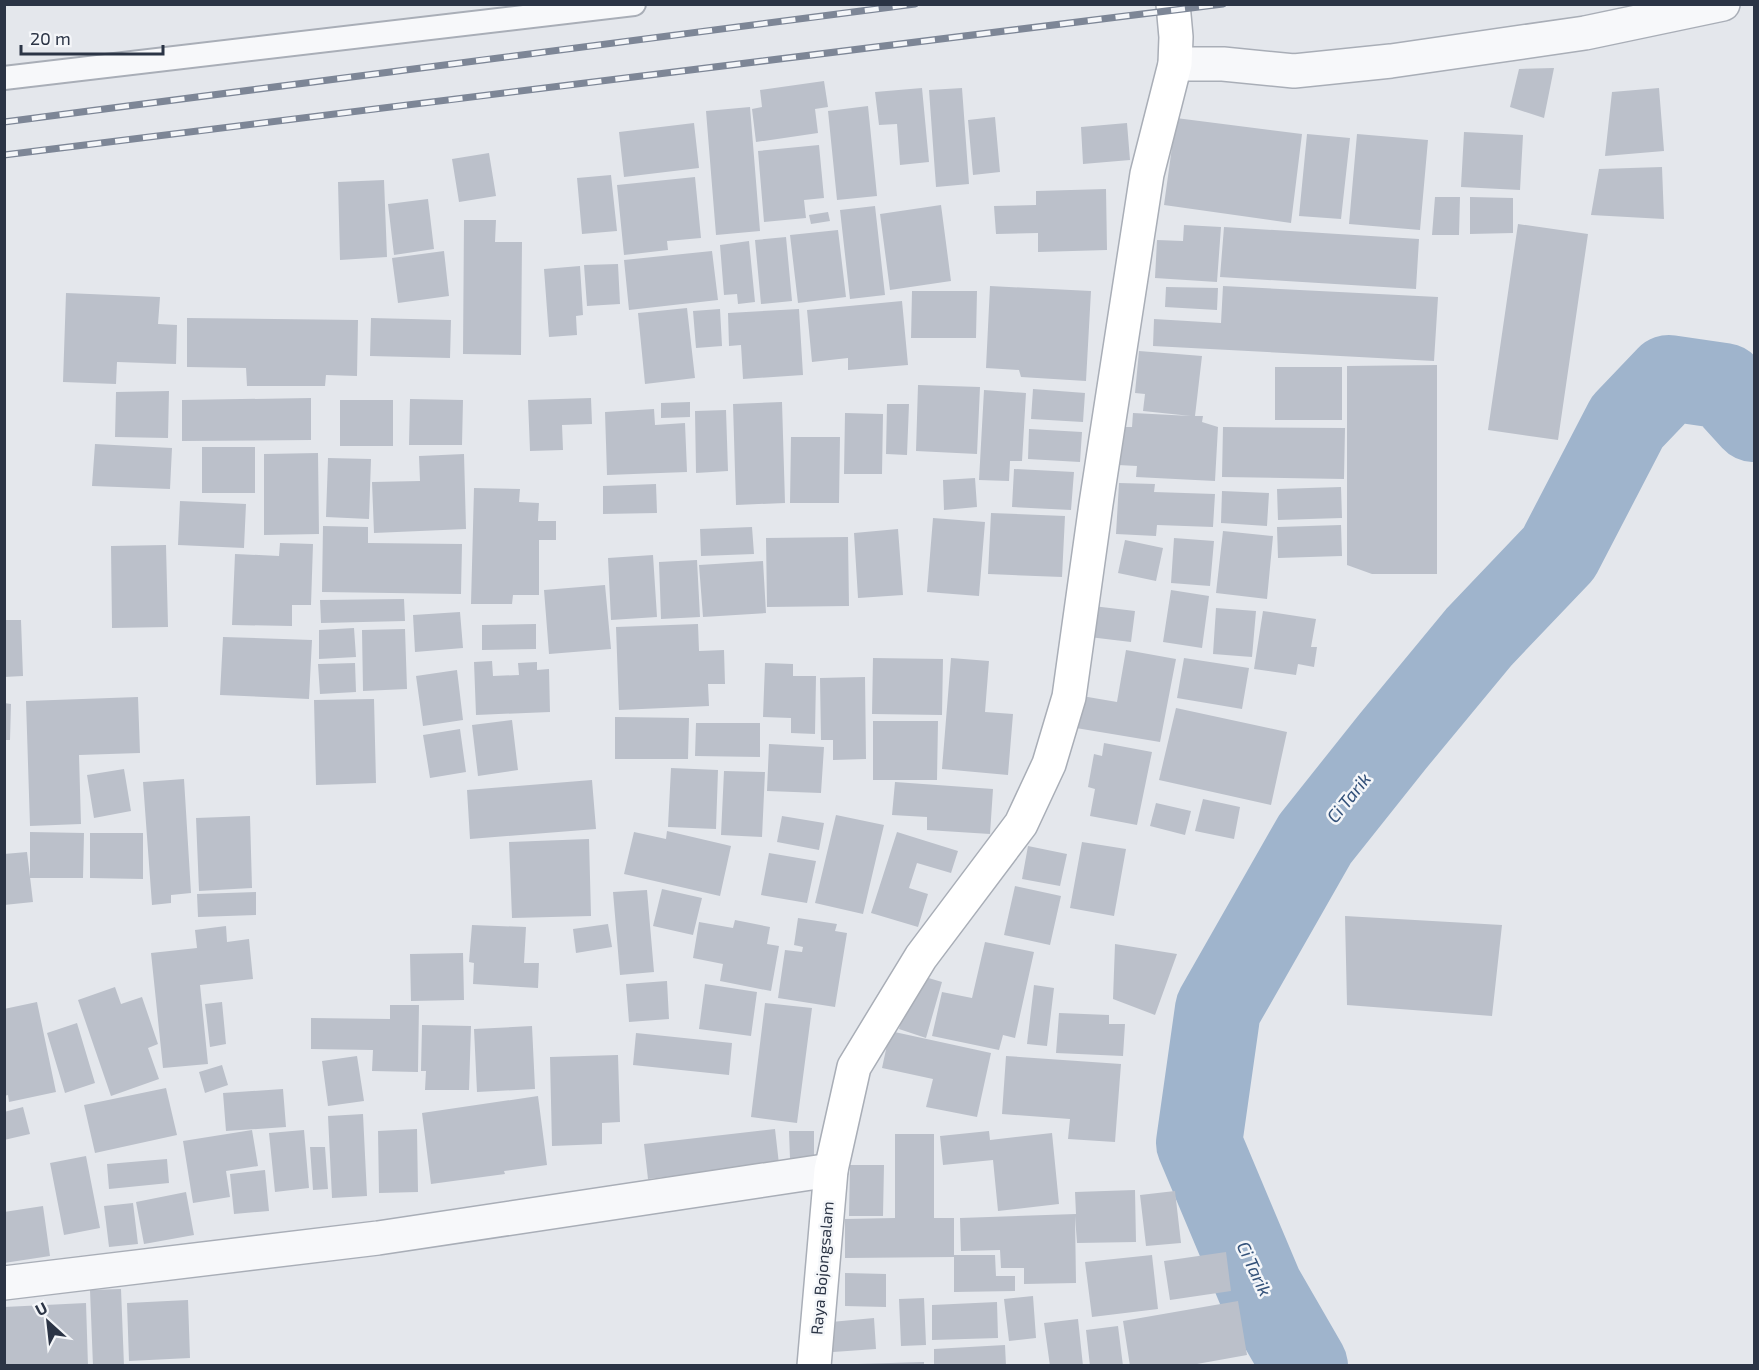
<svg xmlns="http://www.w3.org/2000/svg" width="1759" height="1370" font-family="'Exo 2',sans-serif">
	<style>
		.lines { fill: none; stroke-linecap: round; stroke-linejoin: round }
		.river { stroke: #9fb4cc; stroke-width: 86 }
		.building { fill: #bbc0ca }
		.service-casing { stroke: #a9aeb7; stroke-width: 26 }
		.minor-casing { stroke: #a9aeb7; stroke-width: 36 }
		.secondary-casing { stroke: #a9aeb7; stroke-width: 36 }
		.service { stroke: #f7f8fa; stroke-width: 22 }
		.minor { stroke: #f7f8fa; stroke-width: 33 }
		.secondary { stroke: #fff; stroke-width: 33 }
		.rail-casing { stroke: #7d8696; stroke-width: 7 }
		.rail { stroke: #f4f6f9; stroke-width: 4.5; stroke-dasharray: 14; stroke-linecap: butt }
		.labels { text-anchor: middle; stroke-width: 5; stroke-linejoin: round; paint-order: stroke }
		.street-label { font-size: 16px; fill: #2b3445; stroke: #f4f6f9 }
		.water-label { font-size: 18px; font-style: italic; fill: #34527a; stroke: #f4f6f9 }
	</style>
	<rect width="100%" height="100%" fill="#e4e7ec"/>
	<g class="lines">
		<path class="river" d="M1305,1366L1260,1288L1199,1143L1218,1009L1315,839L1393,741L1479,637L1559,553L1627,422L1669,378L1724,386L1754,419"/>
	</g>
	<path class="building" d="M1554,68L1544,118L1510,107L1519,69Z
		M824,81L828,107L815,109L818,133L756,142L752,109L762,107L760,90Z
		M922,88L929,162L900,165L897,124L879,125L875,92Z
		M962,88L969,184L936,187L929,90Z
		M1659,88L1664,151L1605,156L1612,92Z
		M868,106L877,196L837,200L828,111Z
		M750,107L760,231L716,235L706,111Z
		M995,117L1000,172L973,175L968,120Z
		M1176,118L1302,134L1291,223L1164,205Z
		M694,123L699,168L624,177L619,132Z
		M1127,123L1130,160L1083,164L1081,127Z
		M1464,132L1523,135L1520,190L1461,187Z
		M1307,134L1350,138L1341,219L1299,216Z
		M1357,134L1428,140L1420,230L1349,224Z
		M819,145L824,198L804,200L806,218L764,222L758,151Z
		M489,153L496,196L459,202L452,159Z
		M1662,167L1664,219L1591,215L1599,169Z
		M611,175L617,231L582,234L577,178Z
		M695,177L701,238L667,241L668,250L624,255L617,185Z
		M384,180L387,257L340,260L338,182Z
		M1106,189L1107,250L1038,252V233L996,234L994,206L1036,205V191Z
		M1435,197H1460L1459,235H1432Z
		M1470,197L1513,198V233L1470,234Z
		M428,199L434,249L394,255L388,204Z
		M941,205L951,281L890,290L880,214Z
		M875,206L885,295L850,299L840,210Z
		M828,212L830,221L811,224L809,215Z
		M464,220H496L495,242H522L521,355L463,354Z
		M1518,224L1588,234L1558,440L1488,430Z
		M1184,225L1221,227L1217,282L1155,278L1157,240L1183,241Z
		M1224,227L1419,239L1416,289L1220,277Z
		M838,230L846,297L798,303L790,235Z
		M786,237L792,301L761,304L755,240Z
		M749,241L755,302L738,304L737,294L724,295L720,245Z
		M444,251L449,296L398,303L392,258Z
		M712,251L718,300L629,310L624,260Z
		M618,264L620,304L587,306L584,265Z
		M580,266L583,315L576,316L577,335L549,337L544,269Z
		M990,286L1091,291L1086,381L1021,377L1019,370L986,368Z
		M1223,286L1438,297L1434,361L1153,346L1154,319L1221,323Z
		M1166,287L1218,288L1217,310L1165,307Z
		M912,291H977L976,338H911Z
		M66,293L160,297L158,324L177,325L176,364L117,362L116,384L63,382Z
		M902,301L908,365L848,370V358L812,362L807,310Z
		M687,308L695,378L645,384L638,313Z
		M720,309L722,346L696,348L693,311Z
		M799,309L803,375L743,379L741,345L729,346L728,313Z
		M187,318L358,320L357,376L326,375L325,386H247L246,368L187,367Z
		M371,318L451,320L450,358L370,356Z
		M1139,351L1202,356L1195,416H1203L1202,422L1218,427L1215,481L1136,477L1137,466L1118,465L1119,427H1132L1133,413L1191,416L1143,411L1145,394L1135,393Z
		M1437,365V574H1372L1347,565V366Z
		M1275,367H1342V420H1275Z
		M918,385L980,387L977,454L916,451Z
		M1033,389L1085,393L1083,422L1031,419Z
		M984,390L1026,393L1022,461H1010L1009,481L979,480Z
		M169,391L168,438L115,437L116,392Z
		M311,398V440L182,441V400Z
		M591,398L592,424L562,425L563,450L530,451L528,400Z
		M410,399L463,400L462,445H409Z
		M340,400H393V446H340Z
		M690,402V417L661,418V403Z
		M782,402L785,503L736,505L733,404Z
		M887,404H909L907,455L886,454Z
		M654,409L655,425L685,423L687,472L607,475L605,412Z
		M726,410L728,471L696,473L695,411Z
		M845,413L883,414L882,474H844Z
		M1223,427L1345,428L1344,479L1222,477Z
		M1029,429L1082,432L1080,462L1028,459Z
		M791,437H840L839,503H790Z
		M95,444L172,448L170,489L92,486Z
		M202,447H255V493H202Z
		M318,453L319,534L264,535V454Z
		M464,454L466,529L374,533L372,482L420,481L419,456Z
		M328,458L371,459L369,519L326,517Z
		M1014,469L1074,472L1071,510L1012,507Z
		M975,478L977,507L944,510L943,480Z
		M1119,483L1155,484L1154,492L1215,494L1213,527L1157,525L1156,536L1116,534Z
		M656,484L657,513L603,514V486Z
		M1341,487L1342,518L1278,520L1277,489Z
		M474,488L520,489L519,502L539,503L538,521H556V540H539V595H513L512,604H471Z
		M1222,491L1269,493L1267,526L1221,523Z
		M180,501L246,504L244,548L178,545Z
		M991,513L1065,516L1062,577L988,574Z
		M933,518L985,522L979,596L927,592Z
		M1341,525L1342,556L1278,558L1277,527Z
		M323,526L368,527V543L462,544L461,594L322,592Z
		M752,527L754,554L701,556L700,529Z
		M898,529L903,595L858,598L854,533Z
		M1223,531L1273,536L1267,599L1216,593Z
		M848,537L849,606L767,607L766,538Z
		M1174,538L1214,541L1210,586L1171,583Z
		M1125,540L1163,548L1156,581L1118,573Z
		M280,543L313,544L311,605H292V626L232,625L235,554L279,556Z
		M166,545L168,627L112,628L111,546Z
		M653,555L657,617L611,620L608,558Z
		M697,560L700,617L661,619L659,562Z
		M763,561L766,613L703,617L699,565Z
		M605,585L611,649L549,654L544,590Z
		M1171,590L1209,596L1202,648L1163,642Z
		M404,599L405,621L321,623L320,600Z
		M1093,606L1135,611L1131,642L1089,637Z
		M1216,608L1256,611L1252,657L1213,654Z
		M1263,611L1316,619L1311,647H1317L1314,667L1298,664L1296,675L1254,669Z
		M460,612L463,648L415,652L413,615Z
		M4,620H21L23,676L4,677Z
		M536,624V649L482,650V625Z
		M698,624L699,651L724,650L725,684H708L709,706L619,710L616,627Z
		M354,628L356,657L319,659V630Z
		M405,629L407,689L363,691L362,630Z
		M223,637L312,640L309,699L220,695Z
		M1126,650L1176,659L1160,742L1076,728L1082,696L1117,702Z
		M873,658L943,659L942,715L872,714Z
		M951,658L989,661L985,712L1013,714L1008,775L942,769Z
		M1184,658L1249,668L1242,709L1177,698Z
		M492,661L493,676L519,675L518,663L537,662V670L549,669L550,712L476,715L474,662Z
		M355,663L356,692L320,694L318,664Z
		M765,663L793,664V676H816L815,734L791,733V718L763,717Z
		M457,670L463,720L423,726L416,676Z
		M865,677L866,759L833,760V740H821L820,678Z
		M138,697L140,753L79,755L81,824L30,826L26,701Z
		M374,699L376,783L316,785L314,700Z
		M4,703L11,704L10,740H4Z
		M1176,708L1287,732L1271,805L1159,780Z
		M615,717L689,718L688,759H615Z
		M512,720L518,770L478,776L472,725Z
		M873,721H938L937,780H873Z
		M696,723H760V757L695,756Z
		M460,729L466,772L430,778L423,735Z
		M1104,743L1152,752L1137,825L1090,816L1095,789L1088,787L1094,754L1102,756Z
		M769,744L824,747L821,793L767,791Z
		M671,768L718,770L716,829L668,827Z
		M124,769L131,811L94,818L87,775Z
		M724,771L765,772L762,837L721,835Z
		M184,779L191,893L171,895V903L152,905L143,782Z
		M592,780L596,829L470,839L467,790Z
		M895,782L993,789L990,834L927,830V817L892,815Z
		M1203,799L1240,807L1234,839L1195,831Z
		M1156,803L1191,811L1185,835L1150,826Z
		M836,815L884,825L863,914L815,903Z
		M250,816L252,888L199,891L196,818Z
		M782,816L824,823L819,850L777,842Z
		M667,831L731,846L720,896L624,874L634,832L666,839Z
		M30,832L84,833L83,878H30Z
		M897,832L958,851L951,873L917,863L909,888L928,894L918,927L871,913Z
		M90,833H143V879L90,878Z
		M589,839L591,916L512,918L509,842Z
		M1082,842L1126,849L1114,916L1070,908Z
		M1028,846L1067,854L1060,886L1022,879Z
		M27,852L33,902L4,905V854Z
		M769,853L816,861L807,903L761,895Z
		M1015,886L1061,896L1050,945L1004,935Z
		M662,889L702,898L693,935L653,926Z
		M647,890L654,972L620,975L613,892Z
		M256,892V915L198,917L197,894Z
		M1345,916L1502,925L1492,1016L1347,1005Z
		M798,918L837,924L835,931L847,933L835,1007L778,998L785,950L802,952L803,947L794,945Z
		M735,920L770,927L767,944L779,946L771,991L720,981L723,964L693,958L699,922L733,928Z
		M608,924L612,947L576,953L573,929Z
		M472,925L526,927L524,963H539L538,988L473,984L474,963L469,962Z
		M226,926L227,942L249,939L253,979L200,985L208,1064L163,1068L151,953L197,948L195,930Z
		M985,942L1034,952L1015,1038L1003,1035L999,1050L932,1036L942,992L972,998Z
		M1115,944L1177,954L1155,1015L1113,999Z
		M463,953L464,1000L411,1001L410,954Z
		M915,974L942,982L926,1038L899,1029Z
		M667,981L669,1019L629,1022L626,984Z
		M705,984L757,992L751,1036L699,1029Z
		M1034,985L1054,988L1047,1046L1027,1044Z
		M115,987L121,1004L142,997L158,1044L148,1048L159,1079L111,1096L78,1000Z
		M37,1002L56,1092L9,1102L8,1095L4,1096V1009Z
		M222,1002L226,1044L210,1047L205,1004Z
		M765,1003L812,1008L797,1123L751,1117Z
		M390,1005H419L418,1072L372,1071L373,1050L311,1049V1018L390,1019Z
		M1059,1013L1109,1015V1024H1125L1123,1056L1056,1053Z
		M77,1023L95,1083L65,1093L47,1033Z
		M422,1025L471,1026L469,1090H425L426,1071H421Z
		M532,1026L535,1089L477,1092L474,1029Z
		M890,1031L991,1053L977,1117L926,1107L933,1079L882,1068Z
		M636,1033L732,1043L729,1075L633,1065Z
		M618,1055L620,1122L602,1123V1144L552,1146L550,1057Z
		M357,1056L364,1101L328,1106L322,1061Z
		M1006,1056L1121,1064L1115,1142L1068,1139L1070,1119L1002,1114Z
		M222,1065L228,1085L205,1093L199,1072Z
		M166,1088L177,1135L95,1153L84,1105Z
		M283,1089L286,1127L226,1131L223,1093Z
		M538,1096L547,1165L504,1171L505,1174L431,1184L422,1113Z
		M23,1107L30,1134L4,1140V1112Z
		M363,1114L367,1196L332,1198L328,1116Z
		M417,1129L418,1192L379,1193L378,1131Z
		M775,1129L779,1164L648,1179L644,1144Z
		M252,1130L258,1166L226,1171L230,1197L193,1203L183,1141Z
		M304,1130L309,1188L275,1192L269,1133Z
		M789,1131H814V1159H790Z
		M989,1131L990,1140L1052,1133L1059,1204L998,1211L993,1160L943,1165L940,1136Z
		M895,1134H934V1218H954V1255H995L996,1276H1015V1291L954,1292V1257L845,1258V1219L895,1218Z
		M310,1147H325L328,1189L313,1190Z
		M86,1156L100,1228L64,1235L50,1163Z
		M167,1159L169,1183L109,1189L107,1164Z
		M850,1165H884L883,1216H849Z
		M265,1170L269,1211L234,1214L230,1174Z
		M1135,1190L1136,1242L1077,1243L1075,1216L1076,1283L1024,1284V1268H1001L1000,1250L961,1251L960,1218L1076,1214L1075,1192Z
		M1175,1191L1181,1243L1146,1246L1140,1195Z
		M186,1192L194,1235L144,1244L136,1202Z
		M133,1203L138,1244L109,1247L104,1206Z
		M43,1206L50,1256L4,1263V1212Z
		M1226,1252L1231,1291L1170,1300L1164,1261Z
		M1152,1255L1158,1309L1092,1317L1085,1262Z
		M845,1273L886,1274V1307L845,1306Z
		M121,1289L124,1366H93L90,1290Z
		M1033,1296L1036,1338L1009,1341L1004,1299Z
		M924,1298L926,1345L901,1346L899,1299Z
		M188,1300L190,1358L129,1361L127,1303Z
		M1238,1301L1247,1355L1197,1364V1366H1130L1123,1321Z
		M997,1302L998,1338L932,1340V1305Z
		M86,1303L88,1366H4V1307Z
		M874,1318L876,1349L833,1352L831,1322Z
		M1078,1319L1083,1366H1050L1044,1323Z
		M1118,1326L1123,1366H1090L1086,1330Z
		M1005,1345L1006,1366H934V1349Z
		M924,1362V1366H857V1364Z"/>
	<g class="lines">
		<g class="service-casing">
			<path id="service" d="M4,78L634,4"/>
		</g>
		<g class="minor-casing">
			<path id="minor" d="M1175,64H1223L1294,71L1391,61L1585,33L1723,4
				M4,1283L378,1238L831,1170"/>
		</g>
		<g class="secondary-casing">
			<path id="secondary" d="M814,1366L831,1170L854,1067L921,957L1021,824L1049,764L1069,697L1096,504L1147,174L1175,64L1176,37L1173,4"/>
		</g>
		<use href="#service" class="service"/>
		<use href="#minor" class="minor"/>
		<use href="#secondary" class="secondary"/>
		<g class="rail-casing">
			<path id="rail" d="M4,122L915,4
				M4,155L1223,4"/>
		</g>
		<use href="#rail" class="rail"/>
	</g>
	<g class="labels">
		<g class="street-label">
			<text transform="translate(822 1268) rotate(-85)" y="6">Raya Bojongsalam</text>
		</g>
		<g class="water-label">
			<text transform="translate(1349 798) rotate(-51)" y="6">Ci Tarik</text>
			<text transform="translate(1254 1269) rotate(65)" y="6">Ci Tarik</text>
		</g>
	</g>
	<rect width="1759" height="1370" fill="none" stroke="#2b3445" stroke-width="12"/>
	<g transform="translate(48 1322) rotate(333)" stroke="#f4f6f9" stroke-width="4.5" paint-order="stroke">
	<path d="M0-4.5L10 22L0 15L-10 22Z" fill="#2b3445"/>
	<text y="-9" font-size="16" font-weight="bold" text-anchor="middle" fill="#2b3445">U</text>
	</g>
	<path d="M21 45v9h142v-9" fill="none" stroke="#2b3445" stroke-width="3"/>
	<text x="30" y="45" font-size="18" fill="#2b3445" stroke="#f4f6f9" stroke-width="4.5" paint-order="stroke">20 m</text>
</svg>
